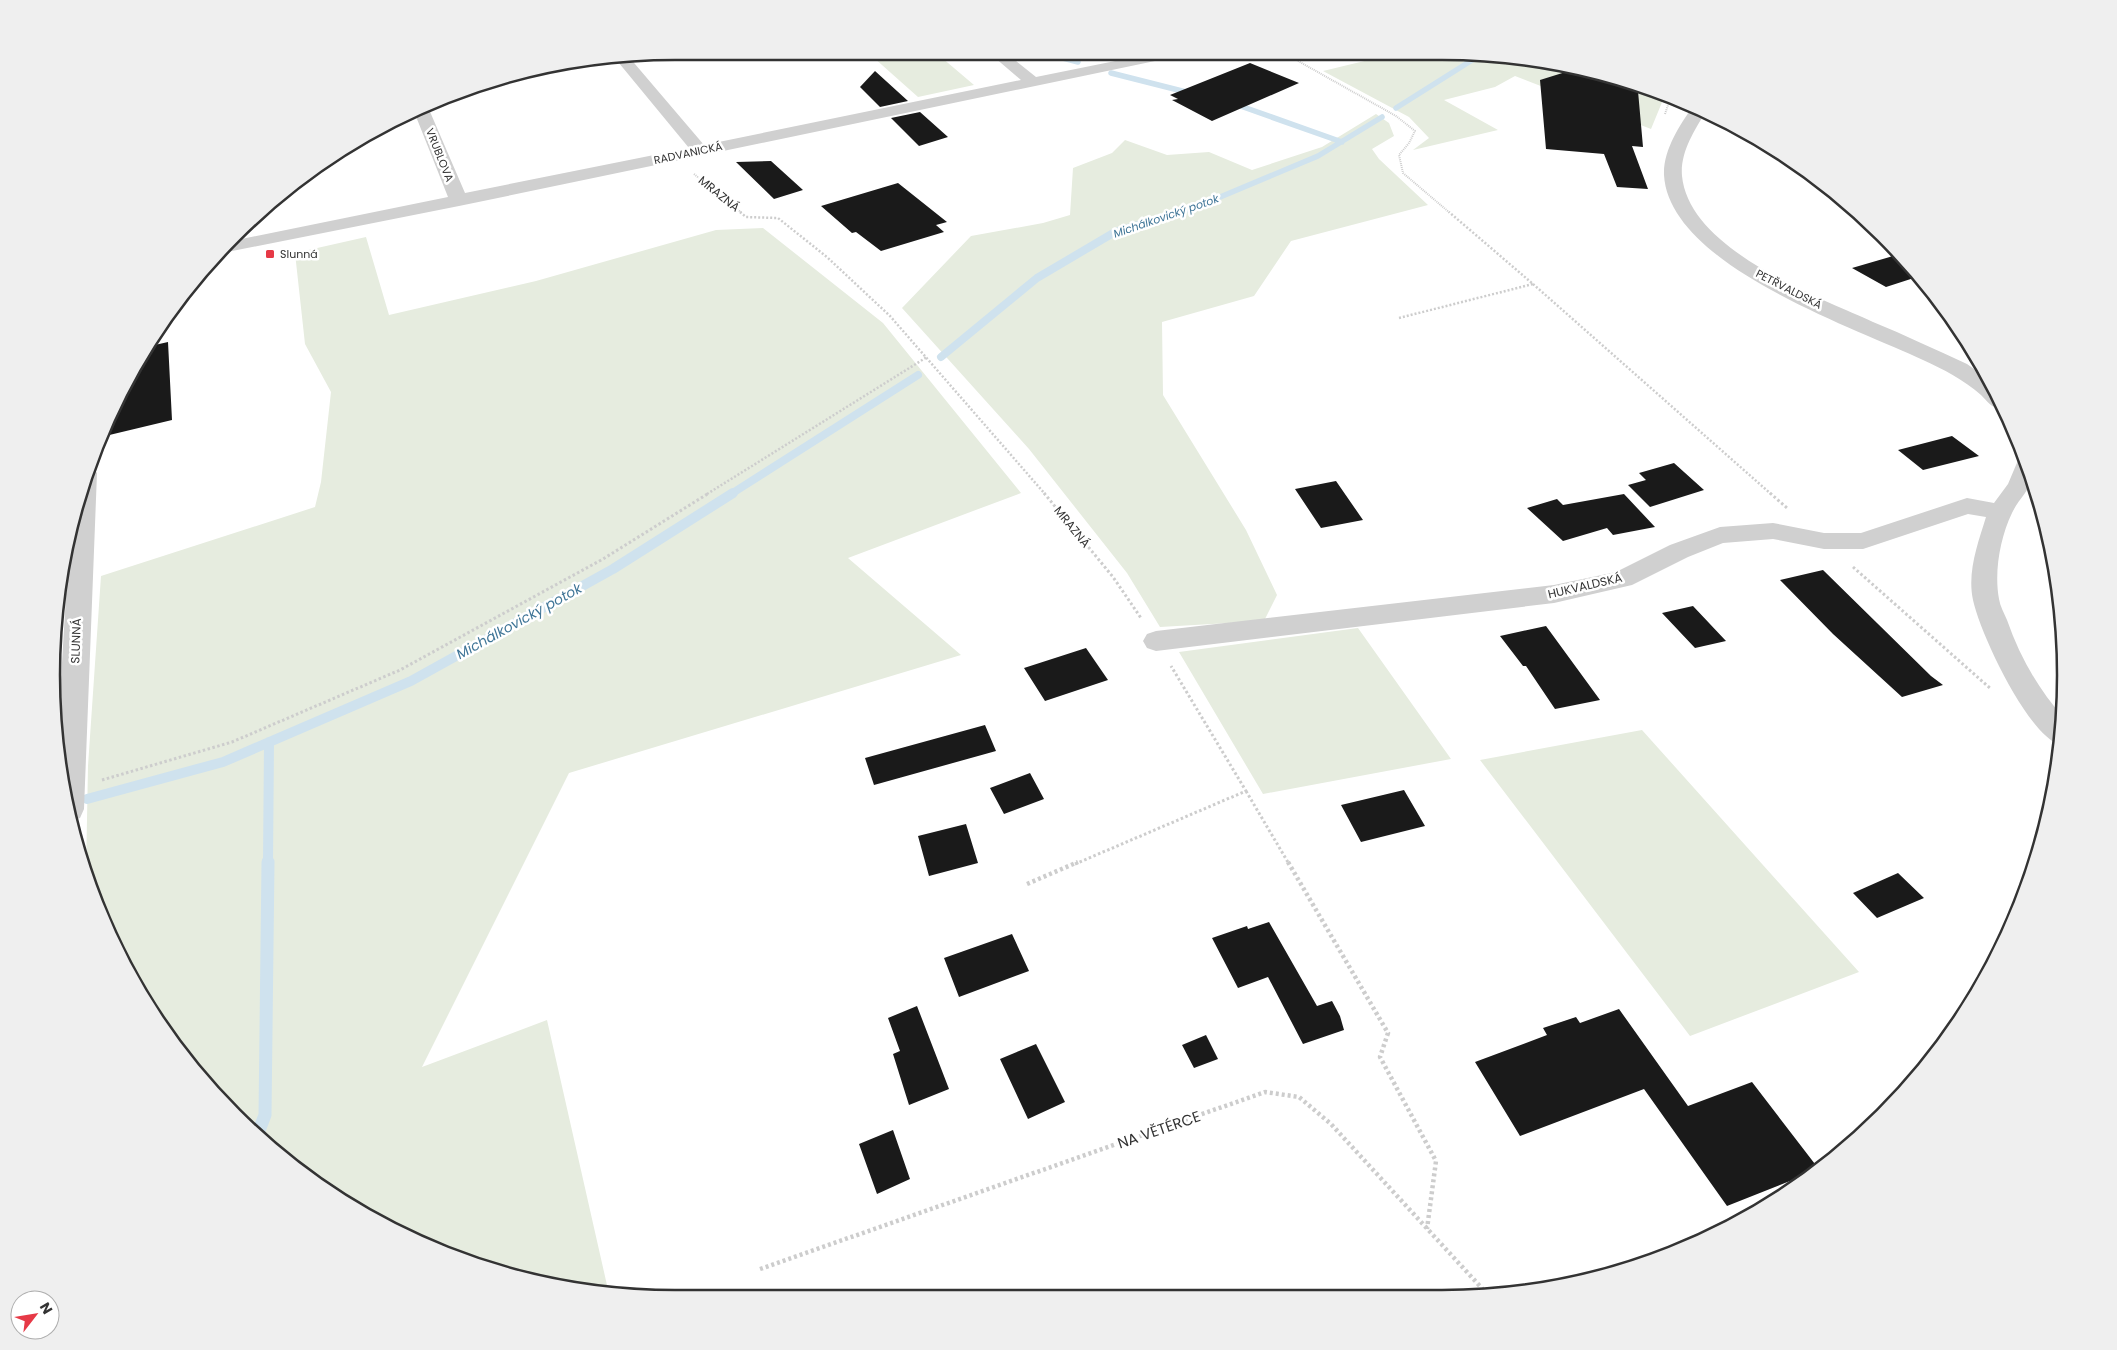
<svg xmlns="http://www.w3.org/2000/svg" width="2117" height="1350" font-family="Poppins,sans-serif">
	<style>
		.green { fill: #e6ecdf }
		.lines { fill: none; stroke-linecap: round; stroke-linejoin: round }
		.stream-far3 { stroke: #cfe2ee; stroke-width: 5.5 }
		.stream-far2 { stroke: #cfe2ee; stroke-width: 8 }
		.stream-far1 { stroke: #cfe2ee; stroke-width: 10 }
		.stream { stroke: #cfe2ee; stroke-width: 13 }
		.building { fill: #1a1a1a }
		.path-far3 { stroke: #cdcdcd; stroke-width: 2; stroke-dasharray: 1 1; stroke-linecap: butt }
		.path-far2 { stroke: #cdcdcd; stroke-width: 2.5; stroke-dasharray: 2 2; stroke-linecap: butt }
		.path-far1 { stroke: #cdcdcd; stroke-width: 3; stroke-dasharray: 2.5 2.5; stroke-linecap: butt }
		.path { stroke: #cdcdcd; stroke-width: 4.5; stroke-dasharray: 3 3; stroke-linecap: butt }
		.minor { fill: #d0d0d0; fill-rule: evenodd }
		.poi-dot { fill: #e63946; stroke: #fff; stroke-width: 2 }
		.labels { text-anchor: middle; stroke-width: 5; stroke-linejoin: round; paint-order: stroke }
		.far-street-label { font-size: 11px; fill: #333; stroke: #fff }
		.far-water-label { font-size: 11px; font-style: italic; fill: #3f7597; stroke: #fff }
		.far-poi-label { font-size: 11px; fill: #333; stroke: #fff; text-anchor: start }
		.street-label { font-size: 12px; fill: #333; stroke: #fff }
		.water-label { font-size: 14px; font-style: italic; fill: #3f7597; stroke: #fff }
		.near-street-label { font-size: 15px; fill: #333; stroke: #fff }
		.rim { fill: none; stroke: #333; stroke-width: 2.5 }
	</style>
	<rect width="100%" height="100%" fill="#fff"/>
	<path class="green" d="M873,57H941L974,85L918,97Z
		M1381,57H1523L1665,95L1651,129L1515,76L1495,87L1444,100L1498,130L1413,150L1429,138L1409,117L1323,71Z
		M1376,114L1389,123L1394,136L1372,149L1379,159L1428,205L1291,241L1254,296L1162,322L1163,395L1246,530L1277,595L1264,621L1160,627L1127,573L1029,449L902,308L971,236L1043,223L1070,215L1073,168L1112,153L1125,140L1167,155L1209,152L1252,170L1322,147Z
		M763,228L883,323L1021,493L848,558L961,655L569,773L422,1067L547,1020L609,1294L594,1293L437,1251L295,1170L234,1116L157,1022L115,951L86,872L88,766L101,576L315,507L321,482L331,392L305,344L295,253L366,237L389,315L536,281L716,230Z
		M1358,628L1451,759L1263,794L1179,652Z
		M1642,730L1859,972L1690,1036L1480,760Z"/>
	<g class="lines">
		<path class="stream-far3" d="M1059,57L1078,62
			M1111,73L1194,94
			M1232,103L1342,142
			M1396,108L1477,57
			M1176,213L1194,208L1318,156L1382,117"/>
		<path class="stream-far2" d="M941,357L1037,278L1115,232L1180,212
			M731,494L918,375"/>
		<path class="stream-far1" d="M87,799L223,762L411,681L613,569L733,493
			M268,864L269,742"/>
		<path class="stream" d="M257,1136L265,1115L268,862"/>
	</g>
	<path class="building" d="M1250,63L1299,83L1212,121L1172,100L1178,99L1170,95Z
		M1572,70L1610,80L1638,91L1643,147L1632,146L1648,189L1617,187L1604,154L1546,149L1540,80Z
		M875,71L908,101L880,107L860,87Z
		M920,112L948,137L919,146L891,118Z
		M771,161L803,190L774,199L736,162Z
		M898,183L947,222L936,225L944,232L881,251L856,232L852,233L821,206Z
		M1900,254L1920,276L1886,287L1852,268Z
		M168,342L172,420L101,437L135,363L146,347Z
		M1952,436L1979,456L1923,470L1898,450Z
		M1674,463L1704,490L1650,507L1628,485L1646,480L1639,473Z
		M1336,481L1363,520L1321,528L1295,489Z
		M1624,494L1655,527L1613,535L1607,528L1563,541L1527,508L1557,499L1563,505Z
		M1823,570L1931,676L1943,685L1902,697L1833,634L1780,580Z
		M1693,606L1726,641L1695,648L1662,613Z
		M1546,626L1600,700L1555,709L1526,666H1523L1500,636Z
		M1086,648L1108,680L1045,701L1024,668Z
		M985,725L996,751L874,785L865,758Z
		M1030,773L1044,799L1004,814L990,788Z
		M1404,790L1425,826L1361,842L1341,805Z
		M966,824L978,863L929,876L918,836Z
		M1898,873L1924,898L1877,918L1853,893Z
		M1269,922L1317,1006L1332,1001L1340,1016L1344,1030L1303,1044L1268,977L1238,988L1212,938L1247,926L1248,929Z
		M1012,934L1029,971L959,997L944,958Z
		M917,1006L949,1089L909,1105L893,1054L900,1051L888,1018Z
		M1619,1009L1688,1106L1752,1082L1818,1168L1810,1173L1727,1206L1644,1089L1520,1136L1475,1062L1547,1035L1543,1028L1576,1017L1580,1023Z
		M1206,1035L1218,1059L1194,1068L1182,1045Z
		M1036,1044L1065,1102L1028,1119L1000,1059Z
		M893,1130L910,1179L877,1194L859,1144Z"/>
	<g class="lines">
		<path class="path-far3" d="M1291,57L1396,116L1415,131L1409,143L1399,155L1403,173L1450,213
			M1665,114L1671,96
			M694,174L742,213"/>
		<path class="path-far2" d="M740,212L746,217L778,218L828,258L890,316L1045,494
			M1533,284L1771,494
			M1399,318L1533,284L1449,212
			M707,494L927,357"/>
		<path class="path-far1" d="M1044,493L1113,577L1141,618
			M1770,493L1787,508
			M1853,567L1991,689
			M102,780L232,742L400,670L603,559L709,493
			M1246,791L1289,864
			M1075,864L1246,791L1171,666"/>
		<path class="path" d="M1288,862L1388,1033L1380,1057L1436,1161L1427,1229
			M1027,884L1078,862
			M760,1269L1265,1092L1299,1097L1331,1124L1489,1296"/>
		<path class="minor" d="M614,57H629L704,145L1021,80L994,57H1011L1036,77L1135,57H1162L1160,60L1155,61L459,206L217,254L227,242L448,197L415,114L428,107L465,193L689,148Z
			M1693,106L1705,113C1694,131 1680,153 1682,176C1689,249 1815,296 1873,322C1905,335 1936,350 1967,364L1991,381L2002,408C1992,409 1988,402 1981,395C1964,380 1943,369 1923,360C1853,327 1669,265 1664,175C1663,150 1680,125 1693,106Z
			M2024,457L2033,478C2029,491 2018,500 2012,513C2000,538 1994,572 1999,599C2000,606 2004,613 2007,620C2020,657 2038,689 2064,718L2060,745C2027,734 1980,633 1973,600C1967,572 1978,543 1986,517L1968,514L1863,549H1824L1773,539L1723,543L1688,557L1632,585L1554,603L1156,651L1147,648L1143,641L1147,634L1156,631L1554,585L1616,572L1670,545L1720,527L1773,523L1824,533H1861L1967,498L1994,503L2008,484L2019,458Z
			M88,466L93,468L97,473L84,809L80,818L70,821L58,730L70,528Z"/>
	</g>
	<rect class="poi-dot" x="265" y="249" width="10" height="10" rx="2.5"/>
	<g class="labels">
		<g class="far-street-label">
			<text transform="translate(688 153) rotate(-12)" y="4">RADVANICKÁ</text>
			<text transform="translate(440 155) rotate(68)" y="4">VRUBLOVA</text>
			<text transform="translate(1789 289) rotate(27)" y="4">PETŘVALDSKÁ</text>
		</g>
		<g class="far-water-label">
			<text transform="translate(1166 216) rotate(-19)" y="4">Michálkovický potok</text>
		</g>
		<g class="far-poi-label">
			<text x="280" y="258">Slunná</text>
		</g>
		<g class="street-label">
			<text transform="translate(719 194) rotate(39)" y="4">MRAZNÁ</text>
			<text transform="translate(1072 527) rotate(51)" y="4">MRAZNÁ</text>
			<text transform="translate(1585 586) rotate(-13)" y="4">HUKVALDSKÁ</text>
			<text transform="translate(76 641) rotate(-88)" y="4">SLUNNÁ</text>
		</g>
		<g class="water-label">
			<text transform="translate(519 621) rotate(-29)" y="5">Michálkovický potok</text>
		</g>
		<g class="near-street-label">
			<text transform="translate(1159 1130) rotate(-19)" y="5">NA VĚTÉRCE</text>
		</g>
	</g>
	<path d="M0 0H2117V1350H0ZM675 60H1442A615 615 0 0 1 2057 675V675A615 615 0 0 1 1442 1290H675A615 615 0 0 1 60 675V675A615 615 0 0 1 675 60Z" fill="#efefef" fill-rule="evenodd"/>
	<path class="rim" d="M675 60H1442A615 615 0 0 1 2057 675V675A615 615 0 0 1 1442 1290H675A615 615 0 0 1 60 675V675A615 615 0 0 1 675 60Z"/>
	<g transform="translate(35 1315) rotate(59)"><circle r="24" fill="#ffffff" stroke="#adadad"/>
	<path d="M0-4L9 19L0 12L-9 19Z" fill="#e63946"/>
	<text y="-8" font-size="14" font-weight="bold" text-anchor="middle" fill="#333333">N</text>
	</g>
</svg>
